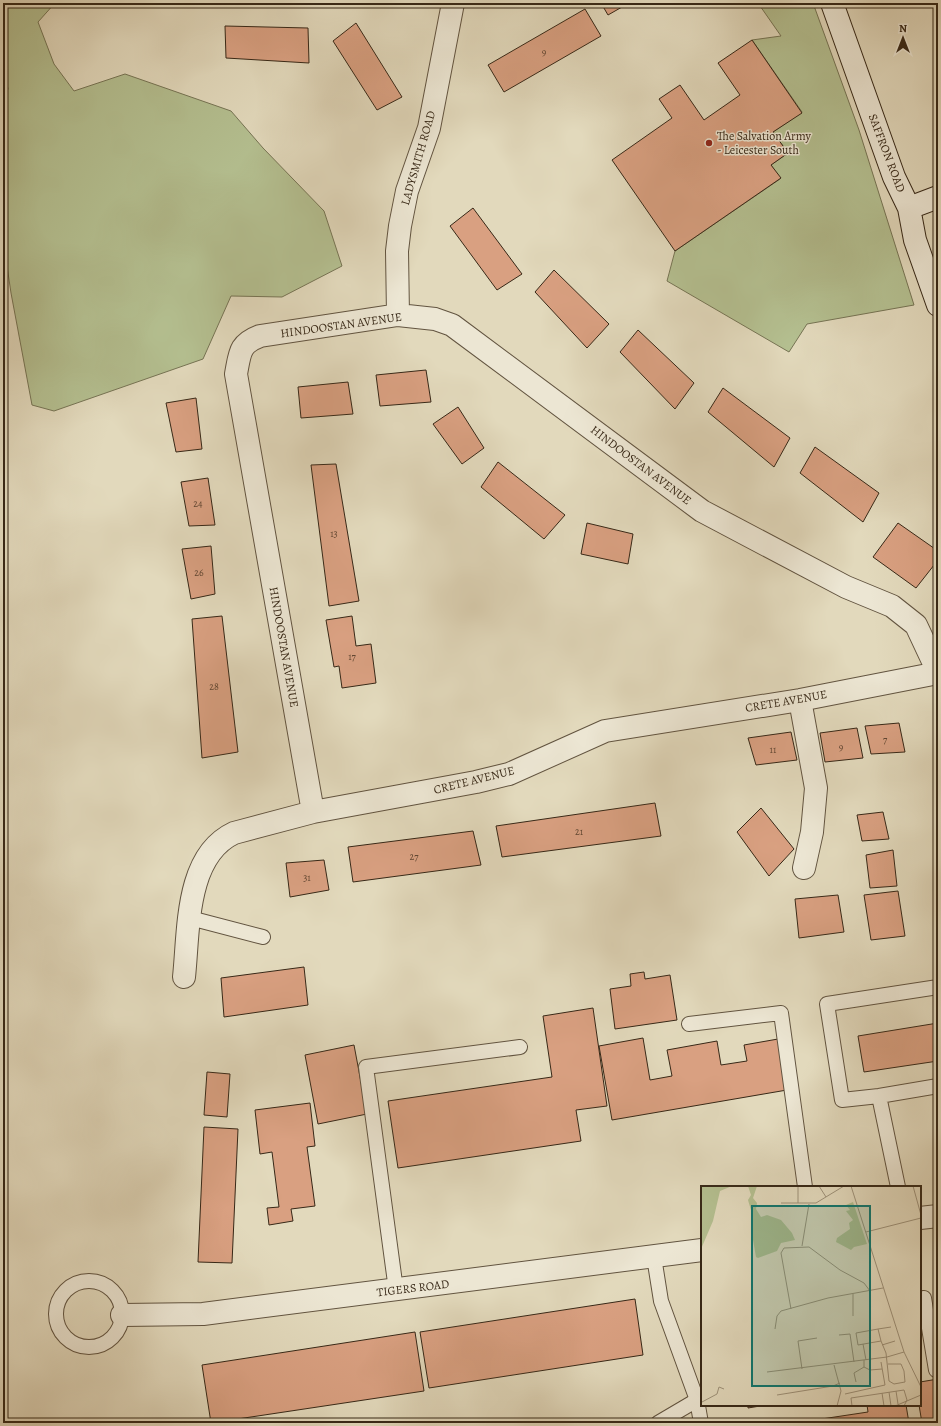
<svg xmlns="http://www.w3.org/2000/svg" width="941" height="1426" font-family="Alegreya,serif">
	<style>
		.green { fill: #b4bf90; stroke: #767454 }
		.building { fill: #d9a081; stroke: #372817 }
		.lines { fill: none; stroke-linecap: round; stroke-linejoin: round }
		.lane-casing { stroke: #625440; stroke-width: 16 }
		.street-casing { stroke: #625440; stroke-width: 24 }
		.secondary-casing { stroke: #372817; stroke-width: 24 }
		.lane { stroke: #ece6d3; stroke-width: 14 }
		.street { stroke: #ece6d3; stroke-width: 22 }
		.secondary { stroke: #ece6d3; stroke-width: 22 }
		.poi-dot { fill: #8f2418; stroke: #ece6d3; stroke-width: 1.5 }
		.labels { text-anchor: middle; stroke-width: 3; stroke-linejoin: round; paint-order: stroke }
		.number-label { font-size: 10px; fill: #604632 }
		.poi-label { font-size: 12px; fill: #372817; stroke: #ece6d3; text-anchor: start }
		.street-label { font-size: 12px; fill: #372817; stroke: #ece6d3 }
		.inset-road { fill: none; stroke: #9e927a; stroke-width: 1 }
		.view { fill: #0f766e; fill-opacity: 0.15; stroke: #0f766e; stroke-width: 2 }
		.inset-edge { fill: none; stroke: #372817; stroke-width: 2 }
	</style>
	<rect width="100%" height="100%" fill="#e2d9bc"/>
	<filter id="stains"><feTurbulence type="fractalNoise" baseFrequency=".005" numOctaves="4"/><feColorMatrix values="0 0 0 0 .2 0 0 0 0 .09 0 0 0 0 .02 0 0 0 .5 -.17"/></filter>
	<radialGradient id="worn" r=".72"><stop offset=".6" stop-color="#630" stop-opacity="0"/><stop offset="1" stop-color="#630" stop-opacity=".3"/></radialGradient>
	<path class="green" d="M3,3H55L38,22L54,64L74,91L125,74L231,111L263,148L324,211L342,266L282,297L231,296L203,359L54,411L32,405L11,293L3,239V113L8,88L3,80Z
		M758,3H813L859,130L914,305L807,324L789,352L667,281L675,251L780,179L771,165L788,153L773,132L802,112L752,40L781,36Z"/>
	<path class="building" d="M601,3H629L608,15Z
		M934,3H938V21Z
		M585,9L601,36L504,92L488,65Z
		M356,23L402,97L377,110L333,41Z
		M225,26L308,28L309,63L226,58Z
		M752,40L802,113L773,132L788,153L771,165L781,178L675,251L612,160L672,118L659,99L680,85L704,120L740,95L718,63Z
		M473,208L522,274L497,290L450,226Z
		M554,270L609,324L587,348L535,292Z
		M638,330L694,383L675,409L620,352Z
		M426,370L431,402L380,406L376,375Z
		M348,382L353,414L301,418L298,387Z
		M723,388L790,438L774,467L708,412Z
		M196,398L202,449L176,452L166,403Z
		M458,407L484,448L462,464L433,424Z
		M815,447L879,493L863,522L800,473Z
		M498,462L565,515L544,539L481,487Z
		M336,464L359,601L329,606L311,465Z
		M208,478L215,525L189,526L181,482Z
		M587,523L633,534L628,564L581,554Z
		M898,523L938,551V560L916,588L873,557Z
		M211,546L215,594L191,599L182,549Z
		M222,616L238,752L202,758L192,619Z
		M352,616L356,646L371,644L376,683L342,688L339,666L334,667L326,620Z
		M899,723L905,752L871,754L865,726Z
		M857,728L863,758L825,762L820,733Z
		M791,732L797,760L756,765L748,738Z
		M655,803L661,836L502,857L496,826Z
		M761,808L794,849L769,876L737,832Z
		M883,812L889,839L862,841L857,815Z
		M473,831L481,865L353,882L348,847Z
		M893,850L897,886L870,888L866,855Z
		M324,860L329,890L290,897L286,863Z
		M898,891L905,936L871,940L864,895Z
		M838,895L844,932L799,938L795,899Z
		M304,967L308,1005L224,1017L221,978Z
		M644,972L645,979L670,975L677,1020L615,1029L610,989L631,986L630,974Z
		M593,1008L607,1106L576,1110L581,1141L398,1168L388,1101L552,1077L543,1016Z
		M938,1023V1061L864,1072L858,1036Z
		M643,1038L650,1080L672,1076L667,1050L717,1041L721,1065L747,1061L744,1045L778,1039L787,1090L612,1120L599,1046Z
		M354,1045L367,1114L318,1124L305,1055Z
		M207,1072L230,1074L227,1117L204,1115Z
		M310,1103L315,1146L307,1147L315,1206L291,1209L293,1221L269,1225L267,1208L279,1207L272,1152L260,1154L255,1110Z
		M204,1127L238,1129L232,1263L198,1262Z
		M635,1299L643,1355L429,1388L420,1332Z
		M415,1332L424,1391L211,1423L202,1365Z
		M938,1379V1421L922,1423L919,1405L920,1382Z
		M748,1405H766L748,1408Z
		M867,1405H906L909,1423H795L868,1412Z"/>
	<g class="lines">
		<g class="lane-casing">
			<path id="lane" d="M190,918L263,937
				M938,987L827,1004L842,1100L879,1096L938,1086
				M689,1024L781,1013L805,1187
				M879,1096L898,1187
				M654,1257L661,1301L697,1400L701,1423
				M56 1314a33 33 0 1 1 66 0a33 33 0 1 1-66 0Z
				M396,1290L366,1067L520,1047
				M924,1298L936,1370
				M658,1423L697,1400"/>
		</g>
		<g class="street-casing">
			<path id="street" d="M398,315L397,251L400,226L407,191L429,128L453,3
				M800,700L816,788L812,832L804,868
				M313,812L236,374C240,353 239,344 260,336L398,315L435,319L452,325L702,511L846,587L892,606L916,625L938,672
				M184,977C189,931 185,856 234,833L313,812L476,782L509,774L605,731L800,700L938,673
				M920,1218L938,1216
				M122,1315L203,1314L702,1250"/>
		</g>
		<g class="secondary-casing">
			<path id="secondary" d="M832,3L894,177L909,208L915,240L938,305
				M909,208L938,197"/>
		</g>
		<use href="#lane" class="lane"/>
		<use href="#street" class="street"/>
		<use href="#secondary" class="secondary"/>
	</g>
	<circle class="poi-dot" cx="709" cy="143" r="4"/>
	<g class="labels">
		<g class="number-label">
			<text x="544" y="55">9</text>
			<text x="198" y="507">24</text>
			<text x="334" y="537">13</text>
			<text x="199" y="576">26</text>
			<text x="352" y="660">17</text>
			<text x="214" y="690">28</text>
			<text x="885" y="743">7</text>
			<text x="841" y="750">9</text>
			<text x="773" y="753">11</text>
			<text x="579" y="835">21</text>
			<text x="414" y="860">27</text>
			<text x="307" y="881">31</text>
		</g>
		<g class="poi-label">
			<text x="717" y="140">The Salvation Army<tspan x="717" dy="14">- Leicester South</tspan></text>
		</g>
		<g class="street-label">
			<text transform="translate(887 153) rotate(69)" y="4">SAFFRON ROAD</text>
			<text transform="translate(418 158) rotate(-74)" y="4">LADYSMITH ROAD</text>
			<text transform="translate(341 325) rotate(-8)" y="4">HINDOOSTAN AVENUE</text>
			<text transform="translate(641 465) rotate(37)" y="4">HINDOOSTAN AVENUE</text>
			<text transform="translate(284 647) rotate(80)" y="4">HINDOOSTAN AVENUE</text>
			<text transform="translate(786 701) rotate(-10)" y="4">CRETE AVENUE</text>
			<text transform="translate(474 780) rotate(-14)" y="4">CRETE AVENUE</text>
			<text transform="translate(413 1288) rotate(-7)" y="4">TIGERS ROAD</text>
		</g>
	</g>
	<g transform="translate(701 1186)">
		<rect width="220" height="220" fill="#e2d9bc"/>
		<path d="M0,0H31L19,5L12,35L0,63ZM47,0H56L52,12L56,17L55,23L60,31L66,29L80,34L91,47L94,54L80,57L76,65L57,72L55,71L50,42L52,31L47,14L50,9ZM152,16L166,58L153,61L150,64L135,56L136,52L149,43L148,37L152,34L145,25L149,24L145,19Z" fill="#b4bf90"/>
		<path class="inset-road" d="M118,0L125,11M150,0L203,166L220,201M212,0L220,29M80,17H115L143,0M97,17V0M165,46L220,32M101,60L108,18M152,108V130M90,123L80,67L83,62L108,61L139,84L163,97L169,105M74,143L76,130L80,125L127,112L182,102M177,143L190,141M138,149L149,148L153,176M180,155L177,143L155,147L157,159L180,155L185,167L188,195L193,198L204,196L203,185L200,178H187M162,158L165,174M181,159L194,155M133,179L140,205L136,220M163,181L169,184L181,183M101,183L97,155L116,152M66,186L186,171L203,166M155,196L153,187L163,181V174M195,205L197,218M188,206L190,220M181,207L183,220M144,208L184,199L180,176M76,209L132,200L139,197M1,216L16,208L18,201L23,203M151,220L150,212L203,204L206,214L203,220M194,220L220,209"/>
		<path class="view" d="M51,20H169V200H51Z"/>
		<rect width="220" height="220" class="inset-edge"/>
	</g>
	<rect width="941" height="1426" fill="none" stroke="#e2d9bc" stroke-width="16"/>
	<rect x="4" y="4" width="933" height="1418" fill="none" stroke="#372817" stroke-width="2"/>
	<rect x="8" y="8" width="925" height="1410" fill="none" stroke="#372817"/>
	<g transform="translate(903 38)" stroke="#ece6d3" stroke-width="3" paint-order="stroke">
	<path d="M0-3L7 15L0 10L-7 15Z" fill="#372817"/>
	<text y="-6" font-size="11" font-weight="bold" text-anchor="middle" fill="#372817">N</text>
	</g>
	<rect width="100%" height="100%" filter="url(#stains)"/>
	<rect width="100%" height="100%" fill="url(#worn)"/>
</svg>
